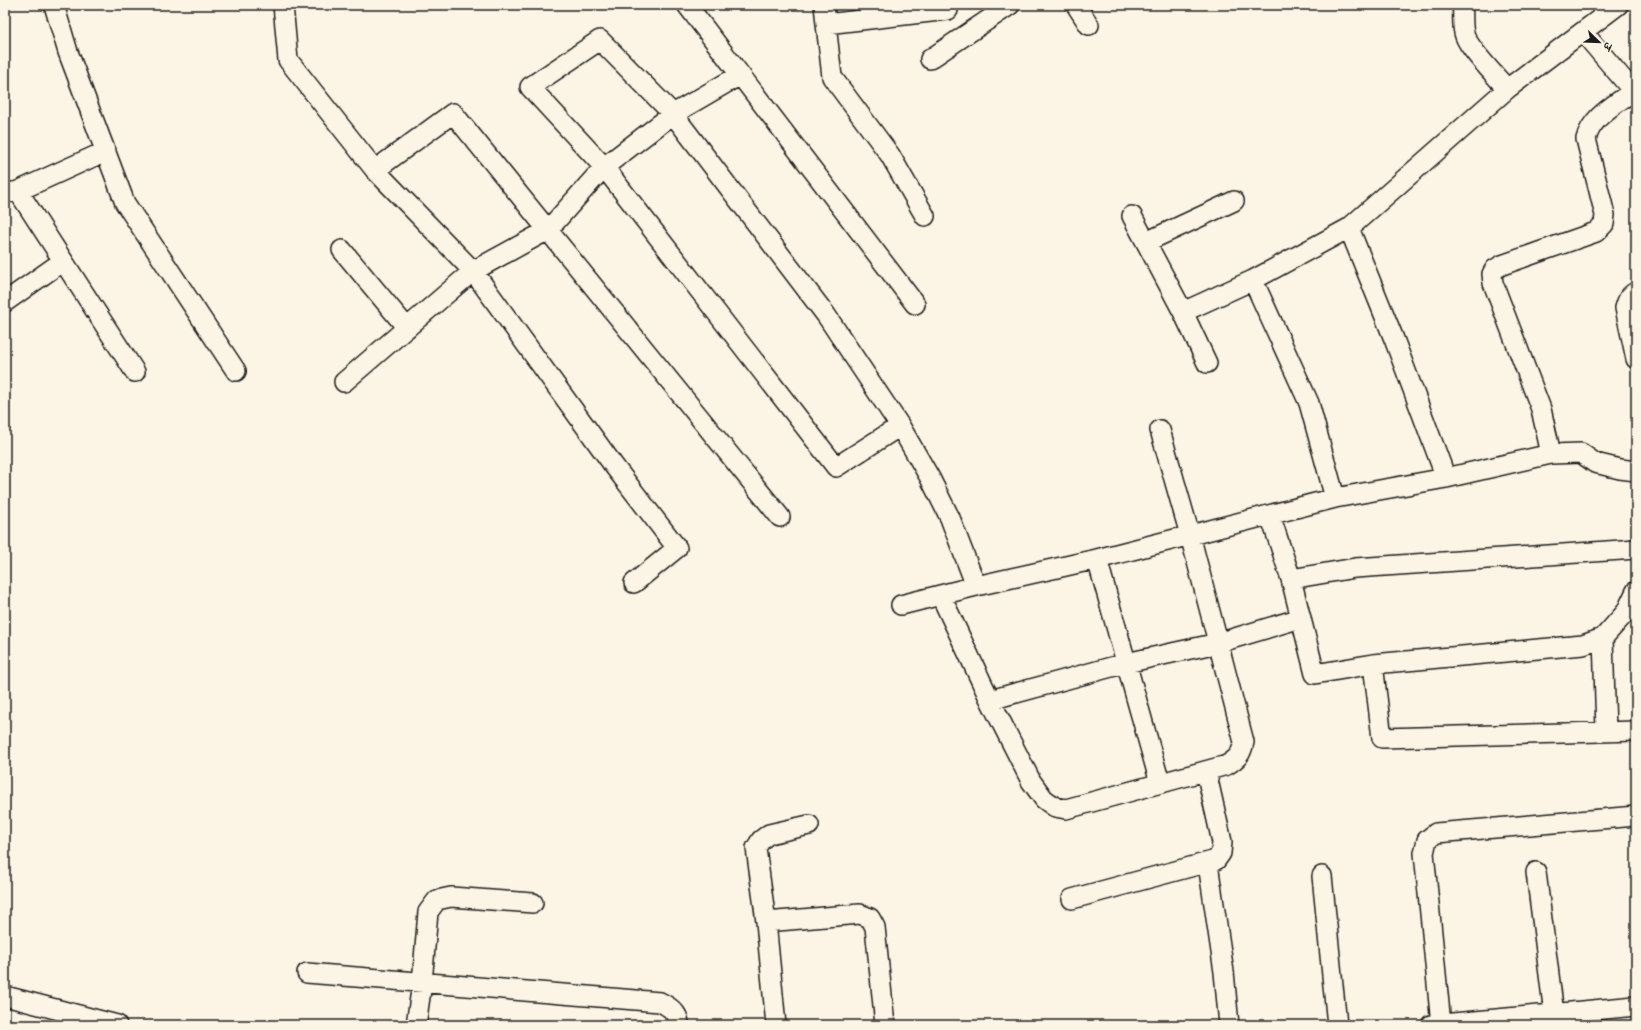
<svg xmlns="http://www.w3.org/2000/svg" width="1641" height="1030" font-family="Kalam,'Playpen Sans Deva',sans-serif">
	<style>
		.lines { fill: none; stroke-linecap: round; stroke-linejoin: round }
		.minor-casing { stroke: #1c1c1c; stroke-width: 22 }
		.minor { stroke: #fcf5e5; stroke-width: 19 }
	</style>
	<rect width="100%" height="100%" fill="#fcf5e5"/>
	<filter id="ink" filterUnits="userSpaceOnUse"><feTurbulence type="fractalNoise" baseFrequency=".025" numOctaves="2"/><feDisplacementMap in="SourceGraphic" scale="8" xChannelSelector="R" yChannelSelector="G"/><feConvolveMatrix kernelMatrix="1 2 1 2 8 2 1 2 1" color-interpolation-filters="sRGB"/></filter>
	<g filter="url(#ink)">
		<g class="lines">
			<g class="minor-casing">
				<path id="minor" d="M54,5L68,52L125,203L236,371
					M283,5L288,60L375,170L473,271L614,466L677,548L634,583
					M687,5L915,304
					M824,5L826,24L948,10
					M1076,5L1089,25
					M1462,5C1464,15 1461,26 1465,36C1470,50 1496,76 1507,89
					M1618,5L1507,89L1349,228L1253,280L1309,403L1335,498L1446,478L1551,454L1581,453L1595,463L1620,469L1636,471
					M826,24L832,77L890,155L925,216
					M1583,32L1633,91L1636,97
					M930,59L1010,5
					M375,170L453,113L780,517
					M18,191L135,372
					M6,193L18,191L106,151
					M1132,216L1183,312L1207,363
					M1349,228L1394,339L1446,478
					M1146,242L1234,201
					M342,250L407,328
					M1636,292C1629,295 1627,301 1625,308L1636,359
					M5,302L63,261
					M1183,312L1253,280
					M344,382L473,271L548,230L604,167L673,114L740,75
					M900,426L836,467L604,167L530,87L600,40L673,114L826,315L900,426L930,478L950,518L976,586L1097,559L1335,498
					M1551,454L1541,409L1493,283L1492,274L1495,269L1502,265L1596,232L1604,224L1605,215L1586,139C1592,116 1615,105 1633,91
					M1270,515L1291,579
					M1097,559L1160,783
					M1636,591L1626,612L1603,638L1583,645L1373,664L1382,738L1636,731
					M941,596L990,700L1031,781L1044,799L1055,807L1066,809L1227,765C1238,758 1241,755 1244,742L1190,535L1160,430
					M901,605L976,586
					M1603,638L1606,731
					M1373,664L1315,674L1291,579L1355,568L1636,549
					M990,700L1126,663L1218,643L1301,618
					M1208,864L1224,972L1229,1025
					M1536,872L1554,1014
					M1322,876L1337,1025
					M1072,899L1216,860L1221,853L1222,842L1206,771
					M766,922L860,914L870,918L875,927L885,1025
					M307,973L660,1002C670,1007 679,1013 679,1025
					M5,996L117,1025
					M1441,1024L1424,853L1427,840L1436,833L1636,816
					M416,1025L422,983L428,912L437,900L451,897L533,903
					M776,1025L766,922L756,848L761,840L769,834L809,825
					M1431,1025L1636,1006"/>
			</g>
			<use href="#minor" class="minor"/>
		</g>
	</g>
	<rect width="1641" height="1030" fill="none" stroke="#fcf5e5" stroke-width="20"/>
	<rect x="10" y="10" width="1621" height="1010" fill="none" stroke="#1c1c1c" stroke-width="1.5" filter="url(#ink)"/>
	<g transform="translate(1599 42) rotate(113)" stroke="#fcf5e5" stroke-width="3" paint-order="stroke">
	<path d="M0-3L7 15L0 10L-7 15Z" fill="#1c1c1c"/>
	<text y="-6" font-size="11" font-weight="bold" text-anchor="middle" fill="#1c1c1c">उ</text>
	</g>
</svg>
